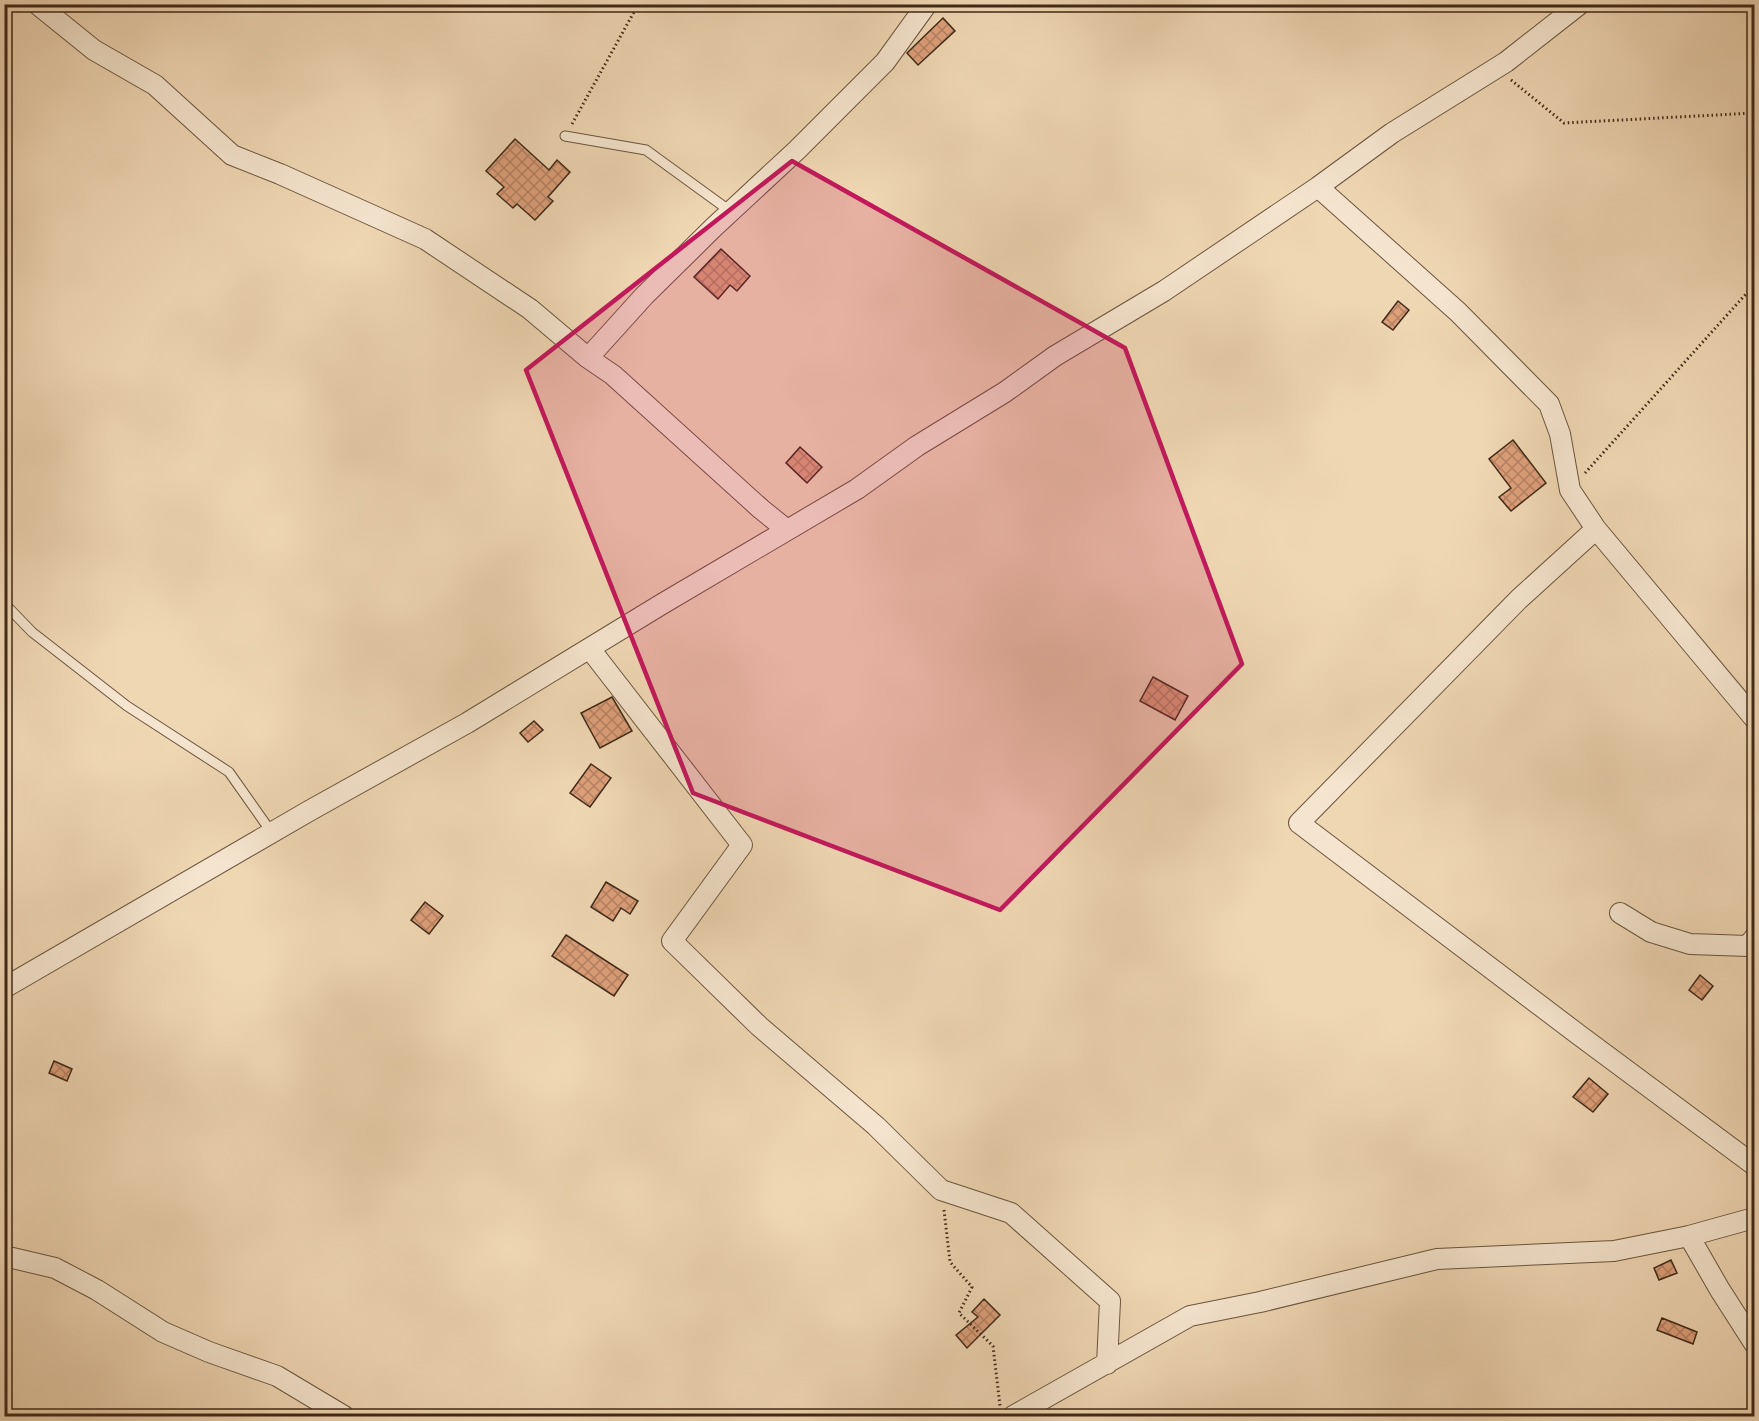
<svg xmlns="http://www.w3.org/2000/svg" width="1759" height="1421" font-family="'IM FELL DW Pica',serif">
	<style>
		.building { fill: url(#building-cross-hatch); stroke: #3f2917; stroke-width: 1.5 }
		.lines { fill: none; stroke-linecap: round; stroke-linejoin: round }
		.service-casing { stroke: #6b543e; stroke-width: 11 }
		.minor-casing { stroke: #6b543e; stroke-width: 22 }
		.path { stroke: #3f2917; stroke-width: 3; stroke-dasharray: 1.5 3; stroke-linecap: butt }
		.service { stroke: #f5e5ce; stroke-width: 9 }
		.minor { stroke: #f5e5ce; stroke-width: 20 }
		.marked { fill: #c2185b; fill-opacity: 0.2; stroke: #c2185b; stroke-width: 4.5; stroke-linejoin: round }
	</style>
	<defs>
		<pattern id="building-cross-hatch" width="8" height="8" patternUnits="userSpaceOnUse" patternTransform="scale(1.5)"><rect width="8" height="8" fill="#dda07a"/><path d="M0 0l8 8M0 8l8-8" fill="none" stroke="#b58263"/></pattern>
	</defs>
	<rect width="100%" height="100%" fill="#f0d7b4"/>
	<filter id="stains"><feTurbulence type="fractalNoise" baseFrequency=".00333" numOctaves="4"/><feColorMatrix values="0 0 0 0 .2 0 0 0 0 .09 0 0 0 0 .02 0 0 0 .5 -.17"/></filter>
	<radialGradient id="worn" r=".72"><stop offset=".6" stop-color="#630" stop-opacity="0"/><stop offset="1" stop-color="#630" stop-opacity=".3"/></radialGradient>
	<path class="building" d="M943,18L955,31L918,65L907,53Z
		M515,139L549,170L557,160L570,172L548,197L553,201L535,220L517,204L513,208L497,194L504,187L486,171Z
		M721,249L750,276L737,291L730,285L718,299L694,277Z
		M1398,301L1409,310L1393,330L1382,322Z
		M1513,440L1546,483L1511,511L1499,497L1511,488L1489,459Z
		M800,447L822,467L807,483L786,463Z
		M1153,677L1188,696L1175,720L1140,701Z
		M612,697L632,731L600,748L581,713Z
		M534,721L543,730L528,742L520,733Z
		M591,764L611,778L590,807L570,793Z
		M606,882L638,901L630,914L621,908L613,921L591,907Z
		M425,902L443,916L429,934L411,920Z
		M566,935L628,975L614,996L552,956Z
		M1700,975L1713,986L1702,1000L1689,990Z
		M54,1061L72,1069L67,1081L49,1073Z
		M1589,1078L1608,1094L1593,1112L1573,1097Z
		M1671,1260L1677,1273L1659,1280L1654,1268Z
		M984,1299L1000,1315L967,1348L956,1335L978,1317L972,1312Z
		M1662,1318L1697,1332L1693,1344L1657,1330Z"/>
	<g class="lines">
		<g class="service-casing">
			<path id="service" d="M565,136L646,150L730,211
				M4,603L32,632L127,706L229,772L272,833"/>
		</g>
		<g class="minor-casing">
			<path id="minor" d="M37,4L94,50L155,85L232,155L280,174L425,239L530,309L588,358L613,375L761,509L787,530
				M1318,187L1458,312L1549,404L1560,434L1570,490L1596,529L1754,718
				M588,358L644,296L714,227L797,150L885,62L927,4
				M1596,529L1519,599L1299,823L1579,1035L1754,1165
				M590,649L742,845L672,941L759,1026L876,1126L941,1190L1011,1213L1110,1301L1107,1364
				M1620,913L1651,932L1690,944L1748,946L1754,938
				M4,988L309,811L467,723L662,604L857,489L917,446L1005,392L1055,356L1164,291L1318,187L1392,133L1506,62L1580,4
				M1689,1236L1720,1290L1754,1343
				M4,1256L55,1268L97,1290L163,1332L209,1352L277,1376L344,1416
				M1013,1416L1190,1316L1260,1302L1437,1259L1614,1251L1689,1236L1754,1218"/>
		</g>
		<path class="path" d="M1511,80L1564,123L1754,113
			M572,124L634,12L641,4
			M1585,473L1754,285
			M944,1210L950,1262L972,1287L959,1313L993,1346L1000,1406"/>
		<use href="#service" class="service"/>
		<use href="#minor" class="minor"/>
	</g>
	<path class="marked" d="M792,161L1125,348L1242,664L1000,910L693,793L526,370Z"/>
	<rect width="1759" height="1421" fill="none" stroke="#f0d7b4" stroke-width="24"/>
	<rect x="6" y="6" width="1747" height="1409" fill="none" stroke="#3f2917" stroke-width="3"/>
	<rect x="12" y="12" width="1735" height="1397" fill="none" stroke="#3f2917" stroke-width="1.5"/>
	<rect width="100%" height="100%" filter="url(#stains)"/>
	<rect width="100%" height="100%" fill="url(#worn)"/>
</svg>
